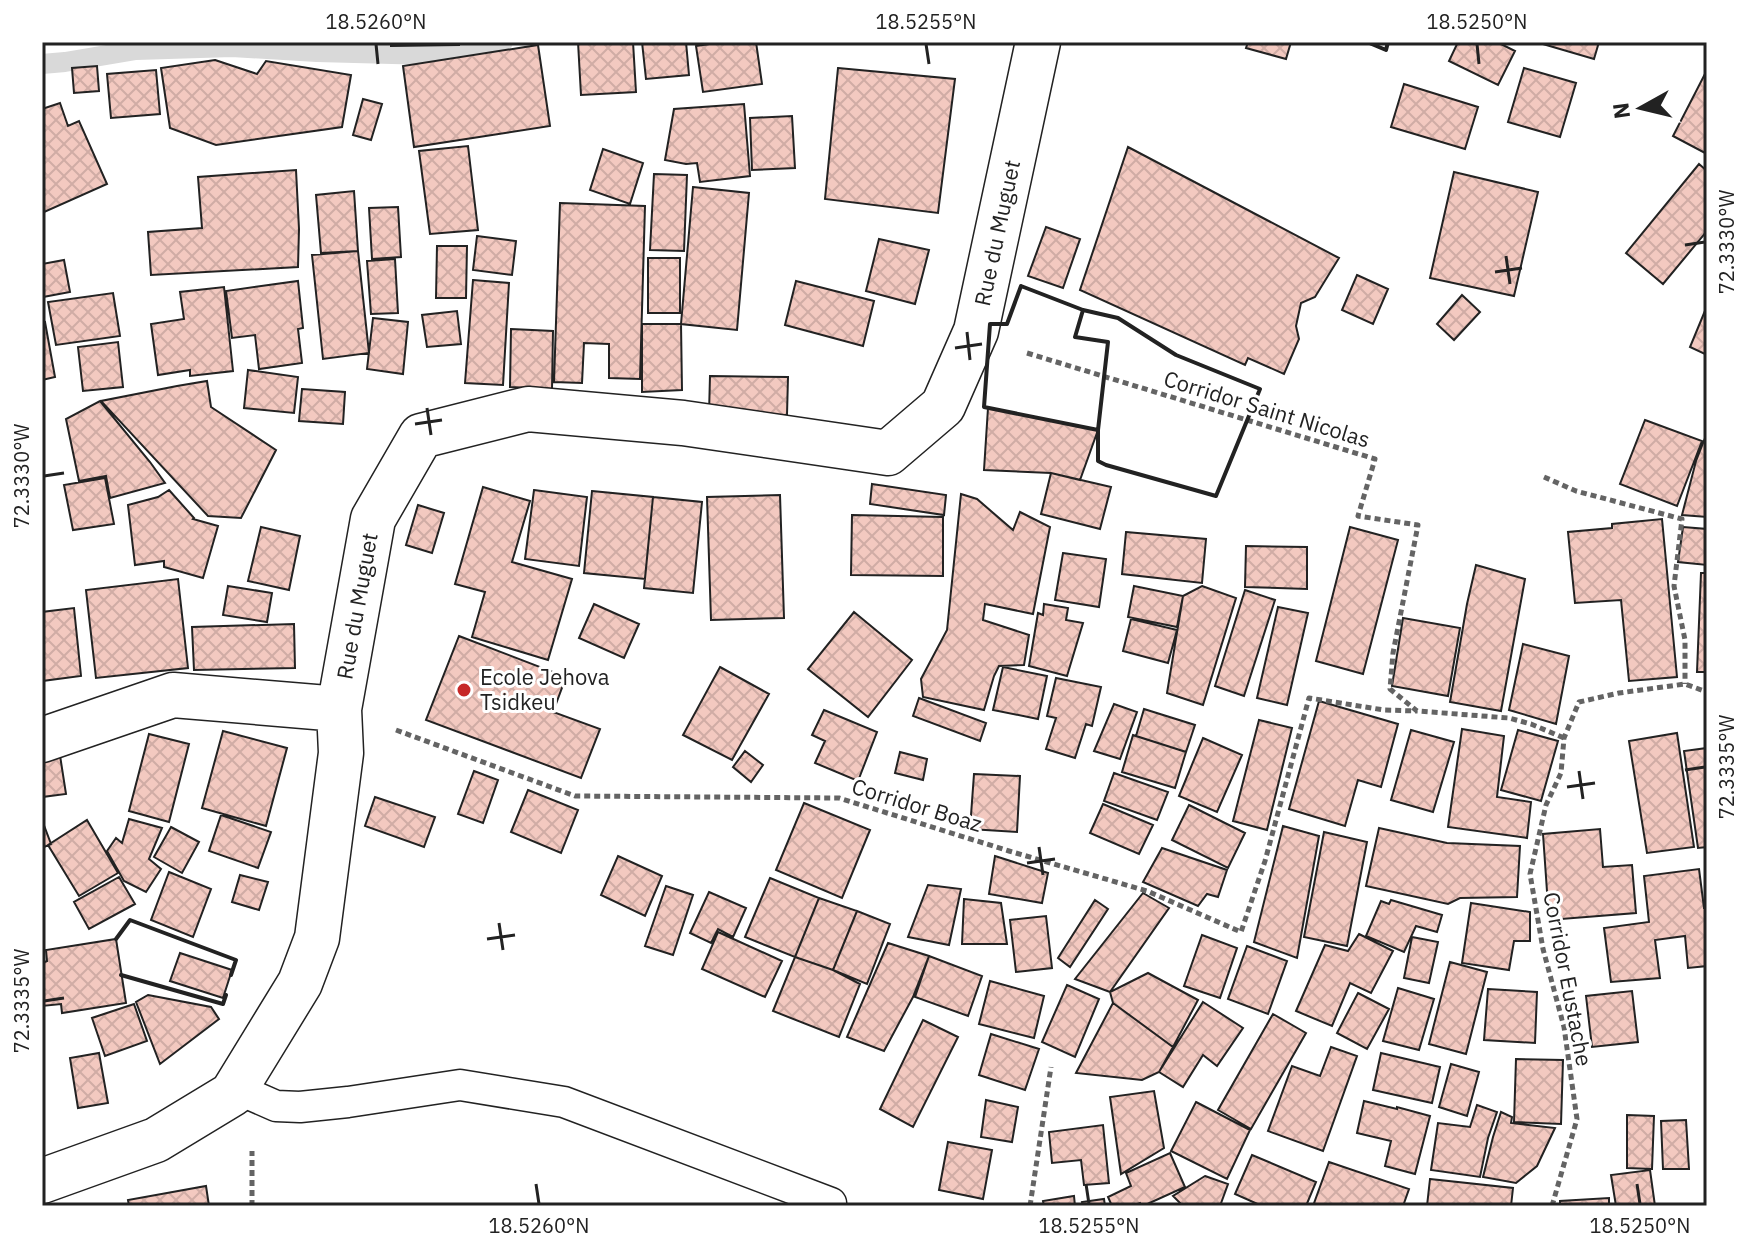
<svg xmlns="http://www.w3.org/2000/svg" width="1749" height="1248" font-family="'IBM Plex Sans',sans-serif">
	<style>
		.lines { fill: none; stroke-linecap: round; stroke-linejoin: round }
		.stream { stroke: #d9d9d9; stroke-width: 20 }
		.building { fill: url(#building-cross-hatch); stroke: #222; stroke-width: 2 }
		.service-casing { stroke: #222; stroke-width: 33 }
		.minor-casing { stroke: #222; stroke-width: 47 }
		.path { stroke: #646464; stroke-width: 5; stroke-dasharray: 6 4; stroke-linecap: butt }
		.service { stroke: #fff; stroke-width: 30 }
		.minor { stroke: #fff; stroke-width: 44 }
		.wall { stroke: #222; stroke-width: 4 }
		.ticks { fill: none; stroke: #222; stroke-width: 3 }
		.poi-dot { fill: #c62828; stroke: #fff; stroke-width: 3 }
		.labels { text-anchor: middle; stroke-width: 6; stroke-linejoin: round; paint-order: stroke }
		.street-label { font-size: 22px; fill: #222; stroke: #fff }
		.poi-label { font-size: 22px; fill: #222; stroke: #fff; text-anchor: start }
		.neatline { fill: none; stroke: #222; stroke-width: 3 }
		.ticks-label { font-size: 20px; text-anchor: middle; fill: #222 }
	</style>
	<defs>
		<pattern id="building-cross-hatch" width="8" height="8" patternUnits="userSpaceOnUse" patternTransform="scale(2)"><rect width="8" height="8" fill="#f3c9c0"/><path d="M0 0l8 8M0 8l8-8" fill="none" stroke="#d0aca5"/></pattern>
	</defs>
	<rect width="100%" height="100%" fill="#fff"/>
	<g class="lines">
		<path class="stream" d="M42,64L65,62L136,50L232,47L317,52L430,55L503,42"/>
	</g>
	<path class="building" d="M391,42H459V45L391,46Z
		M578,42H633L636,92L581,95Z
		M642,42H686L689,75L646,79Z
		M723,42H756L762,84L703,92L696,46Z
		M1248,42H1291L1286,59L1246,48Z
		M1458,42H1497L1515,51L1498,85L1449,61Z
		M1536,42H1599L1594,59Z
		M538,45L550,126L414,147L403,66Z
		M215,60L257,74L266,61L351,75L342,127L216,145L170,128L161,68Z
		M97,66L99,91L74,93L72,68Z
		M838,68L955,79L938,213L825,199Z
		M1524,68L1576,83L1560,137L1508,122Z
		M156,70L160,114L111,118L107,74Z
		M1707,70V154L1673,136Z
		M1404,84L1478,107L1465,149L1391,127Z
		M363,99L382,104L371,140L353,135Z
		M60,103L68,126L79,121L107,184L42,213V109Z
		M744,104L750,176L700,182L697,163L686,164L665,160L674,109Z
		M792,116L795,168L752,170L750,118Z
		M468,146L478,230L430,234L419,151Z
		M1128,147L1339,258L1315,297L1301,303L1296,326L1299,339L1284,374L1248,358L1245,365L1080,290Z
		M603,149L643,163L630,204L590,190Z
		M1699,164L1707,171V231L1663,284L1626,253Z
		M296,170L299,229L298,267L151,275L148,232L202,228L198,177Z
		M1454,172L1538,192L1514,296L1430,278Z
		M654,174L687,175L684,251L650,250Z
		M693,187L749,193L737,330L681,324Z
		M354,191L358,251L321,253L316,195Z
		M560,203L645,206L640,379L609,378V344L584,343L582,383L554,382Z
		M398,207L401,257L372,259L369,208Z
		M1046,227L1080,239L1063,288L1028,276Z
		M477,236L516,241L512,275L473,270Z
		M879,239L929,250L915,304L866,291Z
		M437,246H467L466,298H436Z
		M358,251L369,353L323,359L312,255Z
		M648,258H680V313H648Z
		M395,259L398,313L371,314L367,261Z
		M64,260L70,292L43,297L42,264Z
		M1357,275L1388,289L1373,324L1342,310Z
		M473,280L509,283L503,385L465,383Z
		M298,281L303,328L298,329L302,363L259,369L255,335L232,338L226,291Z
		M796,281L874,301L863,346L785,325Z
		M224,287L233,371L190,376V370L158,375L151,324L184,319L180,292Z
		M113,293L120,336L56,345L48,302Z
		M1462,295L1480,312L1454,340L1437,324Z
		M1707,306V355L1690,347Z
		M457,311L461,344L427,347L422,315Z
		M373,318L408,322L403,374L367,369Z
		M45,322L55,377L42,380V323Z
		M642,324H681L682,390L642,392Z
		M511,329L553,331L552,389L510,387Z
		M118,342L123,387L83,391L78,347Z
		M248,370L298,377L294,413L244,408Z
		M710,376L788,377L787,415L709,414Z
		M207,381L211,407L276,450L241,518L208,516L101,401L177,386Z
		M302,389L345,392L343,424L299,421Z
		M100,401L150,462L165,483L110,498L106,476L79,481L66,419Z
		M988,408L1098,430L1080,480L1051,473L984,470Z
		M1645,420L1702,441L1677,506L1620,484Z
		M1707,433V517L1682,515L1696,461Z
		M1051,473L1111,487L1100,529L1041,514Z
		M105,478L114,524L73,530L64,485Z
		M872,484L946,495L944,515L870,504Z
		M483,487L530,501L512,562L572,579L548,660L472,637L485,592L455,584Z
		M169,490L194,518L193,519L218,526L203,578L164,567V561L135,565L128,505L158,497Z
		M534,490L587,497L579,566L525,559Z
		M592,491L653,497L645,579L584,573Z
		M961,494L977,499L1013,530L1020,512L1050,527L1033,614L985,604L983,620L1029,635L1024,665L999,666L994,676L984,710L923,697L921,679L947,630Z
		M780,495L784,618L711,620L707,497Z
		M653,497L702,502L693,593L644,588Z
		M418,505L444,513L432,553L406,545Z
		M852,515L943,517V576L851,575Z
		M1662,519L1677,677L1629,681L1621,600L1575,603L1568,532L1612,528V524Z
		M261,527L300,536L289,590L248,581Z
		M1350,527L1398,540L1363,674L1316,661Z
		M1683,527L1707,529V565L1678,562Z
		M1126,532L1206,539L1202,583L1122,574Z
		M1246,546L1307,547V589L1245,587Z
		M1063,553L1106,559L1099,607L1055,600Z
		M1476,565L1525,579L1501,711L1450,702L1467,604Z
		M1701,573H1707V672H1697Z
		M178,579L188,668L96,678L86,590Z
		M228,586L272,593L267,622L223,615Z
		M1134,586L1183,596L1177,627L1128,617Z
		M1202,586L1236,598L1203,705L1167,693L1183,596Z
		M1245,590L1275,600L1244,696L1215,686Z
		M594,604L639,624L624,658L579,638Z
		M1044,604L1068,608L1066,620L1083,623L1067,676L1029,666L1038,613L1043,615Z
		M1278,607L1308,613L1287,705L1257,698Z
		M74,608L81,676L42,681V612Z
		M854,612L912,660L868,717L808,669Z
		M1403,618L1460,628L1448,696L1392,686Z
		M1131,619L1177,630L1168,663L1123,651Z
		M294,624L295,668L194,670L192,627Z
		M459,636L566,677L553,712L600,729L581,778L426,720Z
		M1523,644L1569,656L1556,724L1509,710Z
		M720,667L769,694L732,760L683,735Z
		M1003,667L1047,676L1038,719L993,710Z
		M1056,678L1101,687L1092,726L1086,724L1075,758L1046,749L1056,718L1047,716Z
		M919,698L986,723L980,741L913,716Z
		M1319,701L1398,724L1381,787L1358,780L1345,826L1289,809Z
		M1114,704L1137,712L1120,759L1094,751Z
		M1144,709L1195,725L1186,752L1136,736Z
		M824,710L877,732L858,781L815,763L825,741L812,735Z
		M1259,720L1292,728L1267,830L1233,821Z
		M1462,729L1504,736L1497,797L1531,802L1527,838L1448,827Z
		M1411,730L1454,742L1433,812L1391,800Z
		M1518,730L1558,741L1541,801L1501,790Z
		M223,731L287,748L266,826L202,808Z
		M1677,733L1694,847L1647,853L1629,741Z
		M149,734L189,744L169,822L129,811Z
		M1133,735L1186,752L1175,788L1122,772Z
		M1203,738L1242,755L1217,812L1179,796Z
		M1707,748V847L1698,848L1684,751Z
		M59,749L66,794L42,797V751Z
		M745,751L763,765L751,782L733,767Z
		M900,752L927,759L923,780L895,773Z
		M474,771L498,780L483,823L458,814Z
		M1114,773L1168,792L1157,820L1104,801Z
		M974,774L1020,776L1017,832L970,829Z
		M528,790L578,810L561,853L511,832Z
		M375,797L435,817L424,847L365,826Z
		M804,803L870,830L842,898L776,870Z
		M1103,804L1153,825L1139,854L1090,833Z
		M1189,805L1245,833L1228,868L1172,840Z
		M221,815L271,832L258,868L209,851Z
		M129,819L162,828L149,859L161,869L146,892L124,881L107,851L116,838L122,843Z
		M42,820L51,844L42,848Z
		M87,820L118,873L79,896L48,845Z
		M1283,826L1319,836L1297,958L1254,942Z
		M171,827L199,842L182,873L154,857Z
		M1379,828L1447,843L1520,846L1517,897L1460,898L1448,904L1366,886Z
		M1600,829L1603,867L1632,865L1636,913L1549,920L1543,834Z
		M1324,832L1367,842L1347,946L1304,937Z
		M1162,848L1227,870L1218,897L1207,894L1198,906L1143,882Z
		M618,856L662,876L645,916L601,895Z
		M995,856L1048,873L1042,903L989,894Z
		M1699,869L1704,908H1707V966L1688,968L1685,936L1655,940L1660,978L1611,982L1604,928L1649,922L1644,876Z
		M169,872L211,889L193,937L151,920Z
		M240,875L268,882L259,910L232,902Z
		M119,877L135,904L89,929L74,902Z
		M770,878L819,898L795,957L745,937Z
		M928,885L961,889L949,945L908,937Z
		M666,886L693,895L673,955L645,946Z
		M709,892L746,908L733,937L718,929L711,943L690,933Z
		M1143,893L1169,908L1110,992L1075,979Z
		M819,898L857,911L833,970L795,957Z
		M964,899L1001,903L1007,944H962Z
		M1095,900L1108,909L1070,967L1058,958Z
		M1391,900L1442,915L1437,932L1416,926L1404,952L1366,936L1381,901L1389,904Z
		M1471,903L1530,912V941H1514L1509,970L1462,963Z
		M857,911L890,924L867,984L833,970Z
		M1046,916L1052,968L1016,972L1010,920Z
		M718,932L782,961L765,997L702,969Z
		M1359,934L1393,951L1371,993L1350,983L1332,1026L1296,1011L1325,945L1348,951Z
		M1202,935L1237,948L1220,998L1184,986Z
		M1412,937L1438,942L1429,983L1404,978Z
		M116,939L126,1003L62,1013L61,1004L42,1006V963L47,961L46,950Z
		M888,943L929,956L913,997L884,1051L847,1037Z
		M1247,946L1287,961L1268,1014L1228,999Z
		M180,953L232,970L223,998L170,981Z
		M929,956L982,976L968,1016L915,997Z
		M795,957L833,970L860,984L839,1037L773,1011Z
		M1450,962L1487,972L1466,1054L1429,1044Z
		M1148,973L1198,1000L1173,1047L1113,1003L1110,992Z
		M990,981L1044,996L1034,1038L979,1024Z
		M1067,985L1099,999L1075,1057L1042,1042Z
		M1398,988L1434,999L1419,1050L1383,1041Z
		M1488,989L1537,992L1535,1043L1484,1040Z
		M1632,991L1638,1042L1592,1047L1586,996Z
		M1358,993L1389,1009L1367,1049L1337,1033Z
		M148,995L211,1007L219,1019L160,1064L136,1002Z
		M1203,1002L1243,1028L1217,1066L1203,1055L1183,1087L1159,1072Z
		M1113,1003L1173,1047L1159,1072L1142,1080L1076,1073Z
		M134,1004L147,1041L105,1056L92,1018Z
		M1273,1014L1306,1033L1251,1129L1218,1110Z
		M923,1020L958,1037L913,1127L880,1109Z
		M991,1034L1039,1049L1025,1090L979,1075Z
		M1331,1047L1357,1056L1323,1151L1268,1131L1292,1066L1320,1076Z
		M99,1053L108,1103L78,1108L70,1058Z
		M1381,1053L1440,1067L1432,1103L1373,1090Z
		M1516,1059L1563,1060L1561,1124L1514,1122Z
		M1451,1064L1479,1072L1467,1116L1439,1107Z
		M1154,1091L1164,1148L1121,1174L1110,1097Z
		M986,1100L1018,1107L1012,1142L981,1137Z
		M1364,1101L1397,1109V1107L1430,1116L1415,1174L1385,1166L1391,1141L1357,1133Z
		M1196,1102L1250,1130L1227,1179L1171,1151Z
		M1477,1105L1497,1112L1488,1138L1480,1177L1431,1170L1438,1123L1470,1127Z
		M1501,1112L1512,1117L1511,1123L1555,1128L1537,1166L1516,1183L1483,1177L1493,1137Z
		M1627,1115L1654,1116L1652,1169L1627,1168Z
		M1686,1120L1689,1169H1663L1661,1121Z
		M1103,1125L1109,1183L1084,1185L1081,1160L1052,1163L1049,1132Z
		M948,1142L992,1150L983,1199L939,1190Z
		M1170,1153L1185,1187L1143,1206H1141L1140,1203L1133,1206H1112L1108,1197L1131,1186L1126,1173Z
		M1252,1155L1316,1182L1306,1206H1262L1235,1194Z
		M1329,1162L1409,1189L1403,1206H1313Z
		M1650,1170L1655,1206H1616L1611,1175Z
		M1205,1176L1228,1184L1220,1206H1183L1173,1196Z
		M1430,1179L1513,1188L1511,1206H1427Z
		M206,1186L209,1206H129L128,1200Z
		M1074,1196L1075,1206H1044L1043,1201Z
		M1609,1198V1206H1560V1201Z
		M1104,1199L1105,1206H1083L1082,1202Z"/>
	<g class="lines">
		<g class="service-casing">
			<path id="service" d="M235,1088L276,1106L300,1107L348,1102L460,1085L564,1102L831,1203"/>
		</g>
		<g class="minor-casing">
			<path id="minor" d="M42,740L173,695L339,709
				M42,1181L156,1140L232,1094L300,983L317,938L341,753L339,709L373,519L421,436L528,409L683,423L888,453L943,406L976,331L1038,42"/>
		</g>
		<path class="path" d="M1027,353L1375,459L1358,516L1418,525L1393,653L1390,689L1417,711L1509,718L1531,724L1564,738
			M1544,477L1576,491L1682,519L1674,586L1685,640V684
			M396,730L575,796L839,798L1009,851L1147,891L1241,932L1265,861L1309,698L1384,710L1417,711
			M252,1206V1151
			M1030,1206L1051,1067
			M1552,1206L1577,1119L1564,1027L1543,949L1530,874L1546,805L1561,773L1564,738L1579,702L1619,693L1685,684L1707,692"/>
		<use href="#service" class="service"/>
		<use href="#minor" class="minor"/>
		<path class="wall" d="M1367,42L1386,50L1388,42
			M1021,286L1083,310L1075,337L1108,342L1098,430L984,407L990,324H1007Z
			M1083,310L1118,318L1176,355L1260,389L1216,496L1106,465L1098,461V430
			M116,939L130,920L236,960L231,975
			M121,975L223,1004L226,995"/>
	</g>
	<path class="ticks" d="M376,44L378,64M926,44L929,64M1477,44L1479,64M1685,245L1705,242M1506,256L1510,284M1495,272L1522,268M967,332L970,360M955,348L982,344M427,408L431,435M415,424L442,420M44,476L64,473M1685,770L1705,767M1579,771L1583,799M1567,787L1595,783M1039,847L1043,875M1027,863L1055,859M499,923L503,950M487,939L515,935M44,1001L64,998M536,1184L539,1204M1086,1184L1089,1204M1637,1184L1640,1204"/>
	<circle class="poi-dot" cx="464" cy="690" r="8"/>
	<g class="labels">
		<g class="street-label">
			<text transform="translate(997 233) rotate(-78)" y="8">Rue du Muguet</text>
			<text transform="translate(1267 409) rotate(17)" y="8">Corridor Saint Nicolas</text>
			<text transform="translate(357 606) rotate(-80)" y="8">Rue du Muguet</text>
			<text transform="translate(917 805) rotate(17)" y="8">Corridor Boaz</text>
			<text transform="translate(1568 979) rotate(79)" y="8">Corridor Eustache</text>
		</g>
		<g class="poi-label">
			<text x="480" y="685">Ecole Jehova<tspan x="480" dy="25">Tsidkeu</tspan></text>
		</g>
	</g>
	<rect width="1749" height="1248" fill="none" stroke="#ffffff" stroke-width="88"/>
	<g transform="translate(1641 108) rotate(262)" stroke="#ffffff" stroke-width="6" paint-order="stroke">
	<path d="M0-6L14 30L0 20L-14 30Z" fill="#222222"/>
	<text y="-12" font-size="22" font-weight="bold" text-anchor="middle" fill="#222222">N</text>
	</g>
	<rect x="44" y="44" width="1661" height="1160" class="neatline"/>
	<g class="ticks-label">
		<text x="376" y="29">18.5260°N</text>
		<text x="926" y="29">18.5255°N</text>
		<text x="1477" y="29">18.5250°N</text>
		<text transform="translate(1727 242) rotate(-90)" y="7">72.3330°W</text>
		<text transform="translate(22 476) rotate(-90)" y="7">72.3330°W</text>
		<text transform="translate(1727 767) rotate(-90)" y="7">72.3335°W</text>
		<text transform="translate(22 1001) rotate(-90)" y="7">72.3335°W</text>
		<text x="539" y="1233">18.5260°N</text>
		<text x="1089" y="1233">18.5255°N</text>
		<text x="1640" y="1233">18.5250°N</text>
	</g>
</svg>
